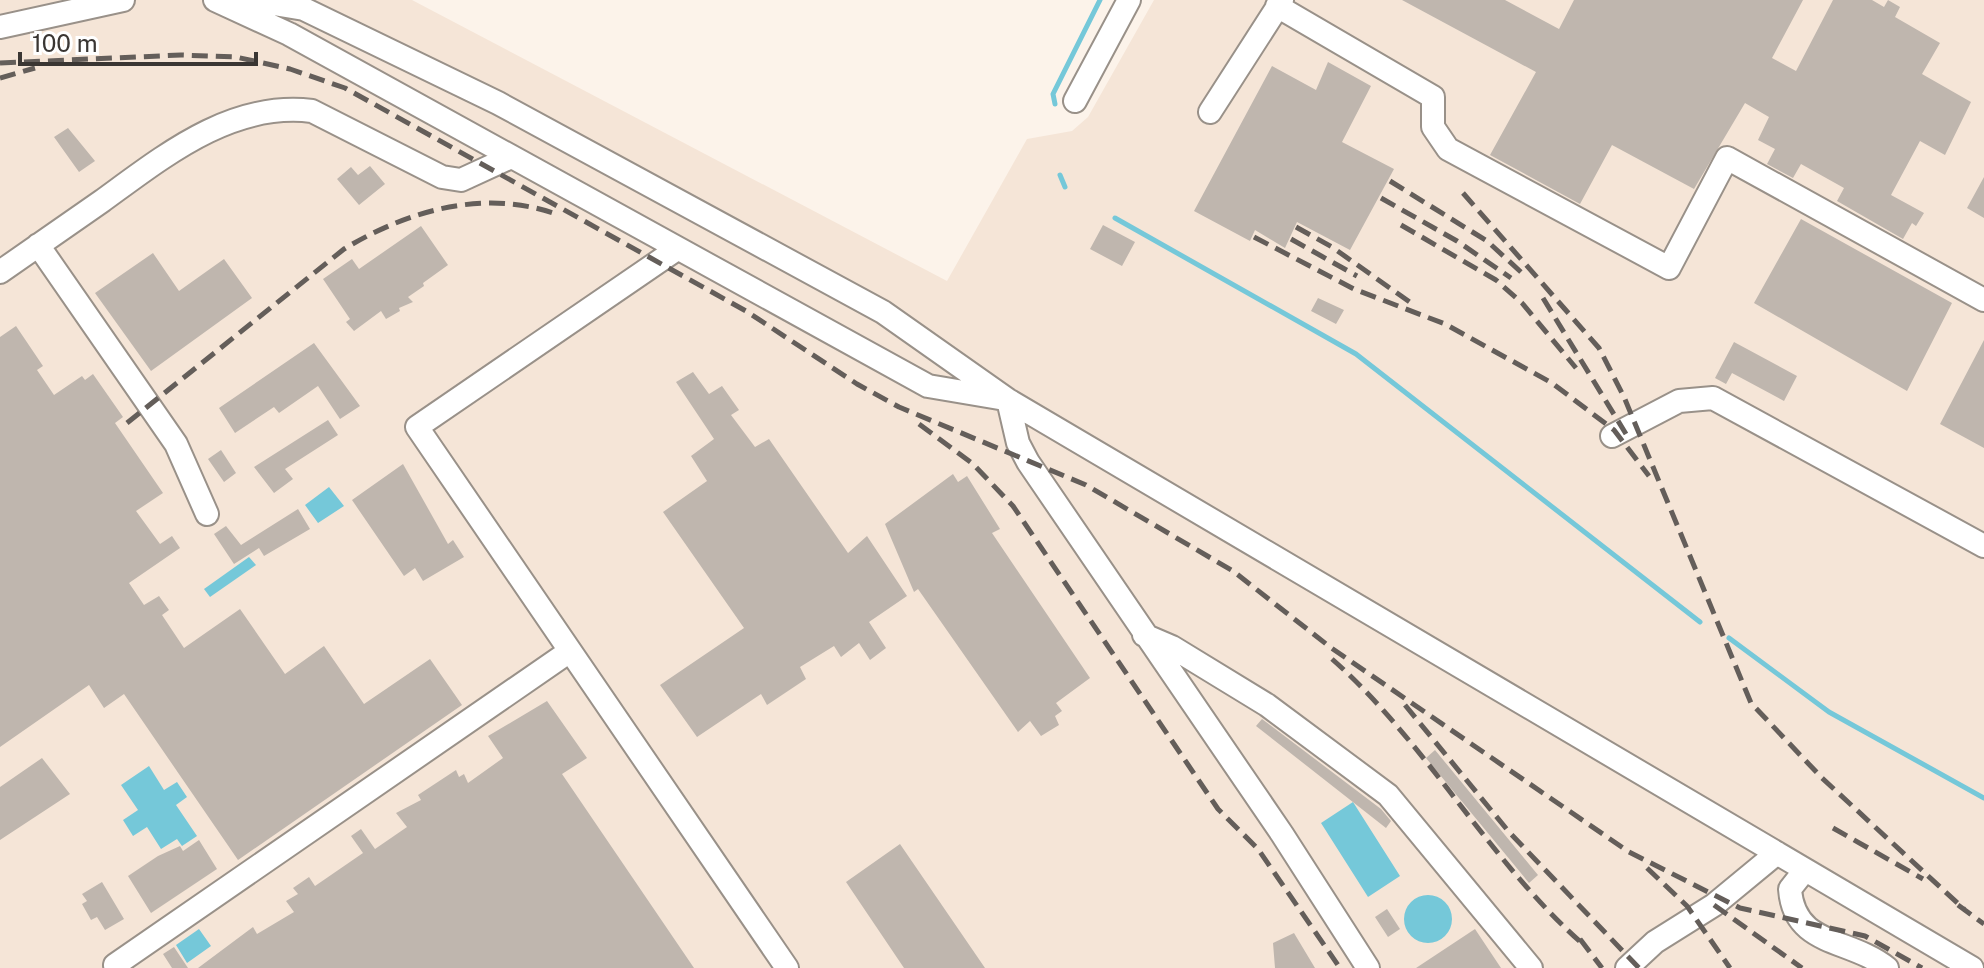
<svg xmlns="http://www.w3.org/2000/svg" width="1984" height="968" font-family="'Public Sans',sans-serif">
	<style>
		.built { fill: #f5e5d7 }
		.water { fill: #75c8d9 }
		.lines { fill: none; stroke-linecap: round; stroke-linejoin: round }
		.stream { stroke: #75c8d9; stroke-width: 5 }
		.building { fill: #bfb6ae }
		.minor-casing { stroke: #999189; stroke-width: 26 }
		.minor { stroke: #fff; stroke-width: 22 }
		.rail { stroke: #645e5a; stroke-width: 5; stroke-dasharray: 16 8; stroke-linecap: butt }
	</style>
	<rect width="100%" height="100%" fill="#fcf3ea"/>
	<path class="built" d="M0,0H412L947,281L1027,139L1072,131L1088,117L1154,0H1984V968H0Z"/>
	<path class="water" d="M329,487L344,506L318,523L305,505Z
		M249,557L256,565L210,597L204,589Z
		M149,766L164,790L177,782L187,797L176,805L197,836L182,846L177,839L161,849L147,827L133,836L123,820L138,810L121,785Z
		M1353,802L1400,876L1368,897L1321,823Z
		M1404 919a24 24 0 1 1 48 0a24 24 0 1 1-48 0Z
		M199,929L211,946L187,963L176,945Z"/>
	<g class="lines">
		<path class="stream" d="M1055,104L1053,94L1100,0
			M1060,175L1065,187
			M1115,218L1356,354L1700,622
			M1729,638L1829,712L1984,798"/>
	</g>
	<path class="building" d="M1402,0H1505L1559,29L1574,0H1803L1772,58L1796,71L1833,0H1872L1884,7L1888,0L1900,7L1895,17L1940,43L1922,74L1971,102L1945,155L1920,141L1891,195L1924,213L1916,226L1912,223L1903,239L1837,201L1844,188L1801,164L1793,178L1767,164L1775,149L1758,140L1769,117L1745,103L1694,189L1612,145L1580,204L1490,155L1536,72Z
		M1328,62L1371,86L1342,142L1394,169L1350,250L1297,222L1285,248L1255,230L1250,241L1194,211L1272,66L1316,90Z
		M68,128L95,161L79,172L54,137Z
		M370,166L385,184L359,205L337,179L351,167L358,175Z
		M1984,177V218L1967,208Z
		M1801,219L1952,303L1907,391L1754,303Z
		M1103,225L1135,242L1122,266L1090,249Z
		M421,226L448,265L423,283L424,286L408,297L413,302L399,308L400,311L386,319L381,311L354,331L346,322L350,319L323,279L352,259L359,269Z
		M153,253L179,291L224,259L252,298L151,371L95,293Z
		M1318,298L1344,310L1336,324L1311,311Z
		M16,326L43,366L37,370L54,395L82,376L85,380L93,374L123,417L115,423L163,493L136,511L160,544L172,536L180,548L129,583L144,605L159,596L169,610L162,615L184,648L240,609L285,674L324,646L364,704L430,659L462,705L238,860L124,694L104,708L89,685L0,747V337Z
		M1984,340V448L1940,424Z
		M1734,342L1797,376L1784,401L1732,373L1726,384L1715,378Z
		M314,343L360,406L340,419L318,386L279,413L274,407L235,433L219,408Z
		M693,372L709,394L722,386L739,410L731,415L755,447L769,439L848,553L867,536L907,596L869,622L886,648L870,660L859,643L841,657L834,646L800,667L806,679L767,705L761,694L697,737L660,685L744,628L663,512L707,481L691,456L714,439L676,382Z
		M328,420L338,435L285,469L293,479L274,493L254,467Z
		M221,450L236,473L224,482L208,459Z
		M403,464L448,544L453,540L464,557L423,581L415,568L404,576L352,500Z
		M953,474L958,482L967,476L1000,529L992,533L1090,678L1056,703L1062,711L1055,716L1059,725L1041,736L1030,721L1018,732L918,589L914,592L885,524Z
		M298,509L310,529L264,556L259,548L234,564L214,534L226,526L241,545Z
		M547,701L587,758L562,774L694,968H198L253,927L257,934L294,912L286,901L298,894L293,888L309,877L315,886L363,853L351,836L361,829L375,849L407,827L396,813L421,800L418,795L456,770L459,777L464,774L468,783L503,758L488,736Z
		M1262,719L1381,809L1391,821L1386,828L1256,726Z
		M1435,750L1538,875L1529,883L1426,758Z
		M42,758L70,794L0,840V787Z
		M199,840L217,869L151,913L128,876L158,856L180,846L183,851Z
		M900,844L985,968H904L846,882Z
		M102,882L124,919L105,930L97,917L91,920L82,904L87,901L82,894Z
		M1387,909L1400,929L1388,937L1375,917Z
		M1475,929L1501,968H1416Z
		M1294,933L1315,968H1275L1273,943Z
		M174,947L188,968H172L163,954Z"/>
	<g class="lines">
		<g class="minor-casing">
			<path id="minor" d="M215,0L289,34L928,386L999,398
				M250,0L304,9L498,103L883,312L1008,400L1972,968
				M1277,6L1433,97V127L1448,149L1669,268L1727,158L1984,300
				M0,27L123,0
				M1075,101L1129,0
				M1210,112L1282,0
				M38,245L176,444L207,514
				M677,249L417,427L787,968
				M0,272C34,248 68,225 102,201C164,156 231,101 312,111L442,177L461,180L511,157
				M1008,400L1018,443L1028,462L1282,834L1368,968
				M1612,436L1679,401L1713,398L1984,546
				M1144,635L1172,647L1267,705L1388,795L1531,968
				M1805,870L1790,889C1794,947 1850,938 1887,968
				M115,965L570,651
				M1627,968L1655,942L1714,905L1777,853"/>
		</g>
		<use href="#minor" class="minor"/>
		<path class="rail" d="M0,63L181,55L236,57L290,69L345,88L746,311L857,384L899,407L1086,485L1233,571L1330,647L1629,852L1740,908L1865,936L1922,968
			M0,78L35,68
			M1390,181L1487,241L1522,273
			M1463,193L1599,348L1624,397L1751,703L1822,778L1965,910
			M1381,198L1457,241L1511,278
			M1401,225L1496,280L1522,303L1576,368
			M1296,227L1332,247L1411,303
			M1254,237L1354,289L1445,324L1552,383L1614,430L1649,476
			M1291,239L1357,276
			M1543,298L1626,434
			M127,423L344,249C409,210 485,188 559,215
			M919,424L973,464L1013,506L1218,809L1258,849L1340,968
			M1332,659C1428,744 1489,862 1585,946
			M1405,705L1509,832L1639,968
			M1833,828L1923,879
			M1647,868L1687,906L1730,968
			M1714,905L1802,968
			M1958,905L1984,924
			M1580,939L1602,968"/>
	</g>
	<path d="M20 52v12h236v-12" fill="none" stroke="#3a3633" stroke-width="4"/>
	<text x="32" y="52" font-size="24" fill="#3a3633" stroke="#ffffff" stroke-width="6" paint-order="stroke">100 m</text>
</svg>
